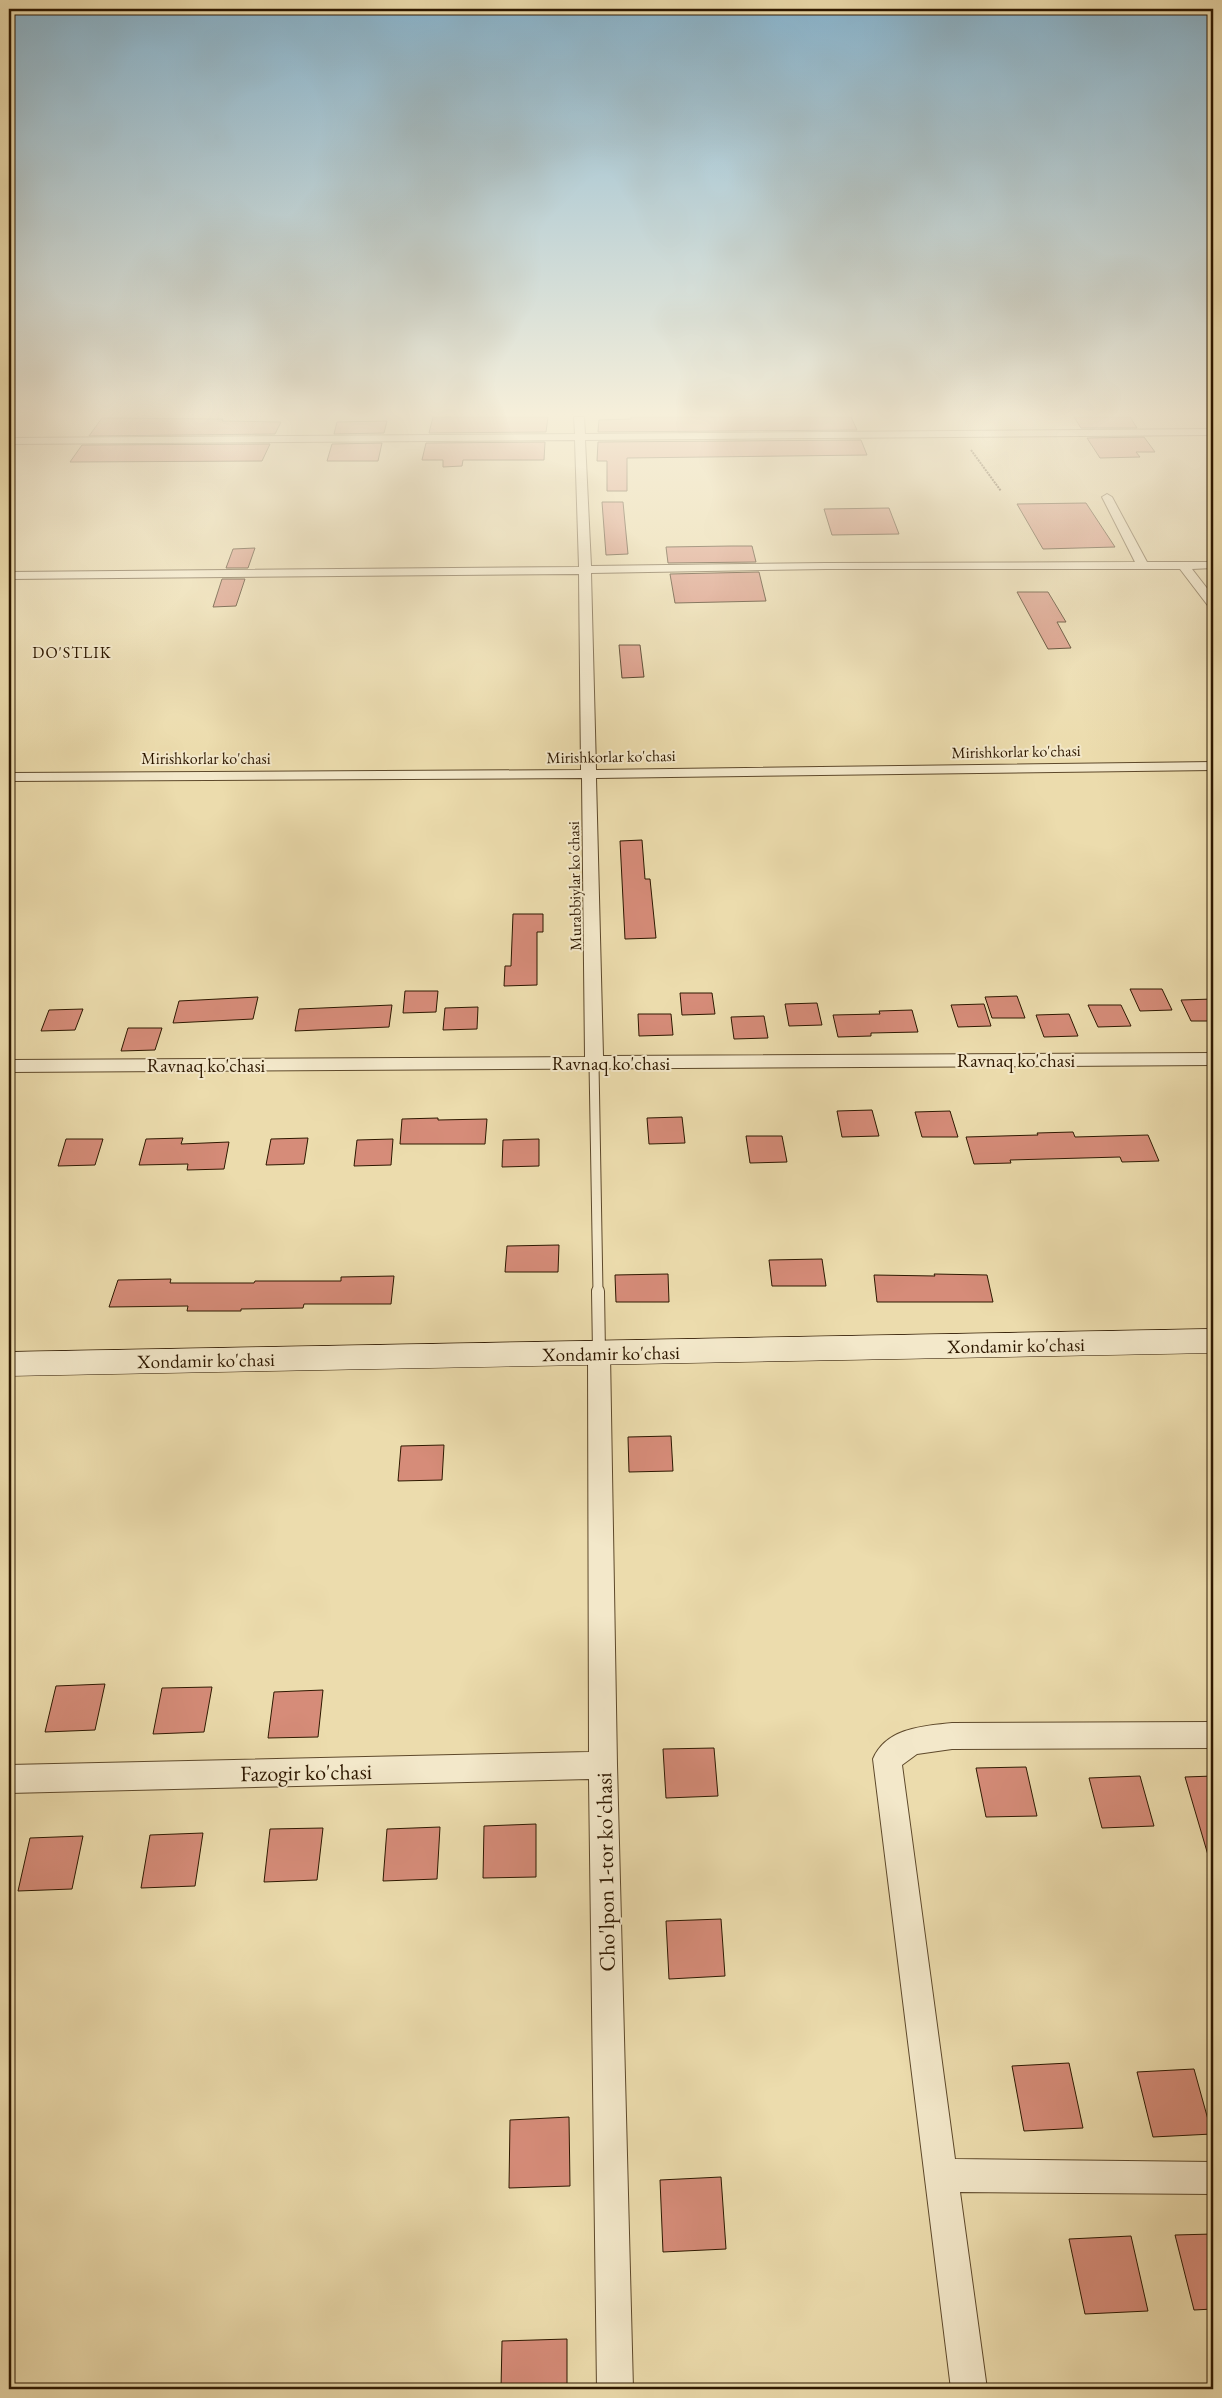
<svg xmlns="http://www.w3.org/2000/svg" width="1222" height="2398" font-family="'EB Garamond',serif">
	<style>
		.building { fill: #d68c79; stroke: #2e1800 }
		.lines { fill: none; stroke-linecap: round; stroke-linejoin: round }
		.service-far1-casing { stroke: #5e492b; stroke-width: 11 }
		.service-casing { stroke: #5e492b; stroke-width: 14 }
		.minor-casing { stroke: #5e492b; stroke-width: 2 }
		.secondary-casing { stroke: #2e1800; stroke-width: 1 }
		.path { stroke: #2e1800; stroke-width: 2; stroke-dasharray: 2 1; stroke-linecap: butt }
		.service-far1 { stroke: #f3e8ca; stroke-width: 9 }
		.service { stroke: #f3e8ca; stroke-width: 12 }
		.minor { fill: #f3e8ca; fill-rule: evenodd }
		.secondary { fill: #f3e8ca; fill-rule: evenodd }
		.labels { text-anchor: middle; stroke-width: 4; stroke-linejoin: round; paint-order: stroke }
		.far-neighbourhood-label { font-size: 16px; letter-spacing: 1px; fill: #2e1800; stroke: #f3e8ca }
		.far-street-label { font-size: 16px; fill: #2e1800; stroke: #f3e8ca }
		.street-label { font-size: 19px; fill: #2e1800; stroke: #f3e8ca }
		.near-street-label { font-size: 22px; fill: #2e1800; stroke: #f3e8ca }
	</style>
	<rect width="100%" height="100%" fill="#ecdcad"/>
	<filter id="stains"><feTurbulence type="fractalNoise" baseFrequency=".004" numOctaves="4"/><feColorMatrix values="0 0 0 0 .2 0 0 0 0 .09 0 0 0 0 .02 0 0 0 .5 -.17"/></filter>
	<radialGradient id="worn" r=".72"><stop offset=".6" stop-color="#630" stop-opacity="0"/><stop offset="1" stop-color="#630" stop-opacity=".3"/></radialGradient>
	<path class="building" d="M433,417H548L546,432L429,433Z
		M631,417H851L857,430L598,432L599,420L631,419Z
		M1074,417H1130L1137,428H1081Z
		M102,418L223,419L222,421L281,422L275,434L89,436Z
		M387,421L384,433L334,434L337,422Z
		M1144,437L1155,452H1136L1140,457L1100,458L1087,438Z
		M861,440L867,455L627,458V491H607V461H597L598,442Z
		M545,442L544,460H463L462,466L443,467V460H422L426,443Z
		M382,443L378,461H327L332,444Z
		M270,444L262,461L70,462L82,445Z
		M602,502H623L628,554L606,555Z
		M1086,503L1115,547L1043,549L1017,504Z
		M889,508L899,534L832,535L824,509Z
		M731,546H752L756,562L668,563L666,547Z
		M255,548L248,568H226L233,549Z
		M759,572L766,601L675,603L670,574Z
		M222,579H245L236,606L213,607Z
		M1017,592H1048L1066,622H1057L1071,648L1048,649Z
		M619,645H640L644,677L622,678Z
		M642,840L645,879H650L656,938L625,939L620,841Z
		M513,914H543V932H537V985L504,986L505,966H511Z
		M1130,989H1162L1172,1010L1140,1011Z
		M405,991H438L436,1012L403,1013Z
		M680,993H712L715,1014L682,1015Z
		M1017,996L1025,1018H992L985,997Z
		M258,997L253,1019L173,1023L179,1001Z
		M1213,999V1021H1191L1181,1000Z
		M817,1003L822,1025L789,1026L785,1004Z
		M984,1004L991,1026L958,1027L951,1005Z
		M392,1005L389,1027L295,1031L299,1009Z
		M1088,1005H1121L1131,1026L1098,1027Z
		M478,1007L477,1029L443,1030L445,1008Z
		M83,1009L75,1030L41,1031L49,1010Z
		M912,1010L918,1032L871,1033V1036L838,1037L833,1015L880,1014L879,1011Z
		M638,1014H671L673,1035L639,1036Z
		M1069,1014L1078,1036L1044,1037L1036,1015Z
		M764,1016L768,1038L734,1039L731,1017Z
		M128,1028H162L155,1050L121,1051Z
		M872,1110L879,1136L842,1137L837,1111Z
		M950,1111L958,1137H922L915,1112Z
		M682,1117L685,1143L649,1144L647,1118Z
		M438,1118V1120L487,1119L485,1144H400L402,1119Z
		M1073,1132L1075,1137L1148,1135L1159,1161L1122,1162L1120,1157L1010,1160L1011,1163L974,1164L966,1137L1038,1135L1037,1133Z
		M746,1136H782L787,1162L750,1163Z
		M183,1138L181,1144L229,1142L224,1169L187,1170L188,1164L139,1165L146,1139Z
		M308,1138L304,1164L266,1165L271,1139Z
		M66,1139H103L95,1165L58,1166Z
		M393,1139L391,1165L354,1166L357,1140Z
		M539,1139V1166L502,1167L503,1140Z
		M559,1245L558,1272H505L507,1246Z
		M822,1259L826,1286H772L769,1260Z
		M668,1274L669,1302H616L615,1275Z
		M934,1274L987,1275L993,1302H877L874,1275L935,1276Z
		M394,1276L391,1304H304L303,1308L241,1309V1311H187L188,1306L109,1307L118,1280L171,1279L170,1283H254L255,1281H341V1277Z
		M671,1436L673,1471L629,1472L628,1437Z
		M444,1445L442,1480L398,1481L401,1446Z
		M105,1684L95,1730L45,1732L56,1686Z
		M212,1687L204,1732L153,1734L162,1688Z
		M323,1690L318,1737L268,1738L274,1692Z
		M714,1748L718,1796L666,1798L663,1749Z
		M1026,1767L1037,1816L986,1817L976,1768Z
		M1140,1776L1154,1826L1102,1828L1089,1778Z
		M1213,1776V1854L1208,1855L1185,1777Z
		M536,1824V1877L483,1878L484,1826Z
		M440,1827L437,1879L383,1881L387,1829Z
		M323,1828L317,1880L264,1882L270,1829Z
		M203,1833L195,1886L141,1888L150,1835Z
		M83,1836L72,1889L18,1891L30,1838Z
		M721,1919L725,1976L669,1979L666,1921Z
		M1069,2063L1083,2128L1024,2131L1012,2066Z
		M1194,2069L1212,2134L1153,2137L1137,2072Z
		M569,2117L570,2186L509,2188L510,2120Z
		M721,2177L726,2249L663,2252L660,2180Z
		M1213,2234V2309L1194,2310L1175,2235Z
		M1131,2236L1148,2311L1085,2314L1069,2239Z
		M567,2339V2389H501L502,2341Z"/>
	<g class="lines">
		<g class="service-far1-casing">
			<path id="service-far1" d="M594,1064L598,1292"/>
		</g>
		<g class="service-casing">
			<path id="service" d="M598,1291L599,1353"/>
		</g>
		<g class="minor-casing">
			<path id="minor" d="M574,417H584L585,434L1213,429V435L585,440L591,566L826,563L1135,562L1102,497L1107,494L1112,497L1147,562H1213V568L1192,569L1213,596V608L1209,607L1180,569H826L591,573L596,770L1213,762V770L596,778L603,1056L1213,1053V1065L9,1072V1060L585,1057L582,778L9,781V773L581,770L579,574L9,579V572L579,567L575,440L9,444V438L575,434Z
				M599,1345L607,1348L610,1354L617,1765L633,2389H597L589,1779L9,1793V1765L589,1752L588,1354L591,1348Z
				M1213,1722V1748L952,1749L917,1754L902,1765L955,2159L1213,2162V2194L960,2192L987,2389H951L873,1759C886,1728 923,1726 952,1723Z"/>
		</g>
		<g class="secondary-casing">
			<path id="secondary" d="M1213,1329V1353L9,1376V1352Z"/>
		</g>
		<path class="path" d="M971,450L1001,491"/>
		<use href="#service-far1" class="service-far1"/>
		<use href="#service" class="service"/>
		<use href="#minor" class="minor"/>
		<use href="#secondary" class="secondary"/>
	</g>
	<linearGradient id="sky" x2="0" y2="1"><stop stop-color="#88b6d1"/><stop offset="0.55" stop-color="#f6efda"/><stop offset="1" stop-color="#f6efda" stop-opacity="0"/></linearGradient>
	<rect width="1222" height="753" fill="url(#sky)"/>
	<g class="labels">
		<g class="far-neighbourhood-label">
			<text x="72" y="658">DO'STLIK</text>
		</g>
		<g class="far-street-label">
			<text transform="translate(1016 751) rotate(-1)" y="6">Mirishkorlar ko'chasi</text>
			<text transform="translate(611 756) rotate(-1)" y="6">Mirishkorlar ko'chasi</text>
			<text x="206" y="764">Mirishkorlar ko'chasi</text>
			<text transform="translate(574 886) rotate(-91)" y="6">Murabbiylar ko'chasi</text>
		</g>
		<g class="street-label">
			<text x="1016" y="1067">Ravnaq ko'chasi</text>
			<text x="611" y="1070">Ravnaq ko'chasi</text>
			<text x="206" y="1072">Ravnaq ko'chasi</text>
			<text transform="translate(1016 1345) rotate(-1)" y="7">Xondamir ko'chasi</text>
			<text transform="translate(611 1353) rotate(-1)" y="7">Xondamir ko'chasi</text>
			<text transform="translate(206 1360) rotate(-1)" y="7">Xondamir ko'chasi</text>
		</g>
		<g class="near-street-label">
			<text transform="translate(306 1772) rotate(-1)" y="8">Fazogir ko'chasi</text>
			<text transform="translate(605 1872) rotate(-91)" y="8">Cho'lpon 1-tor ko'chasi</text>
		</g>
	</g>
	<rect width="1222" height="2398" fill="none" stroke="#ecdcad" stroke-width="30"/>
	<rect x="10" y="10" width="1202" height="2378" fill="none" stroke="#2e1800" stroke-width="2.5"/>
	<rect x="15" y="15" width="1192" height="2368" fill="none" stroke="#2e1800"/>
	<rect width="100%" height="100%" filter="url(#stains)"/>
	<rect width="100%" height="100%" fill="url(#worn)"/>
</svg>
